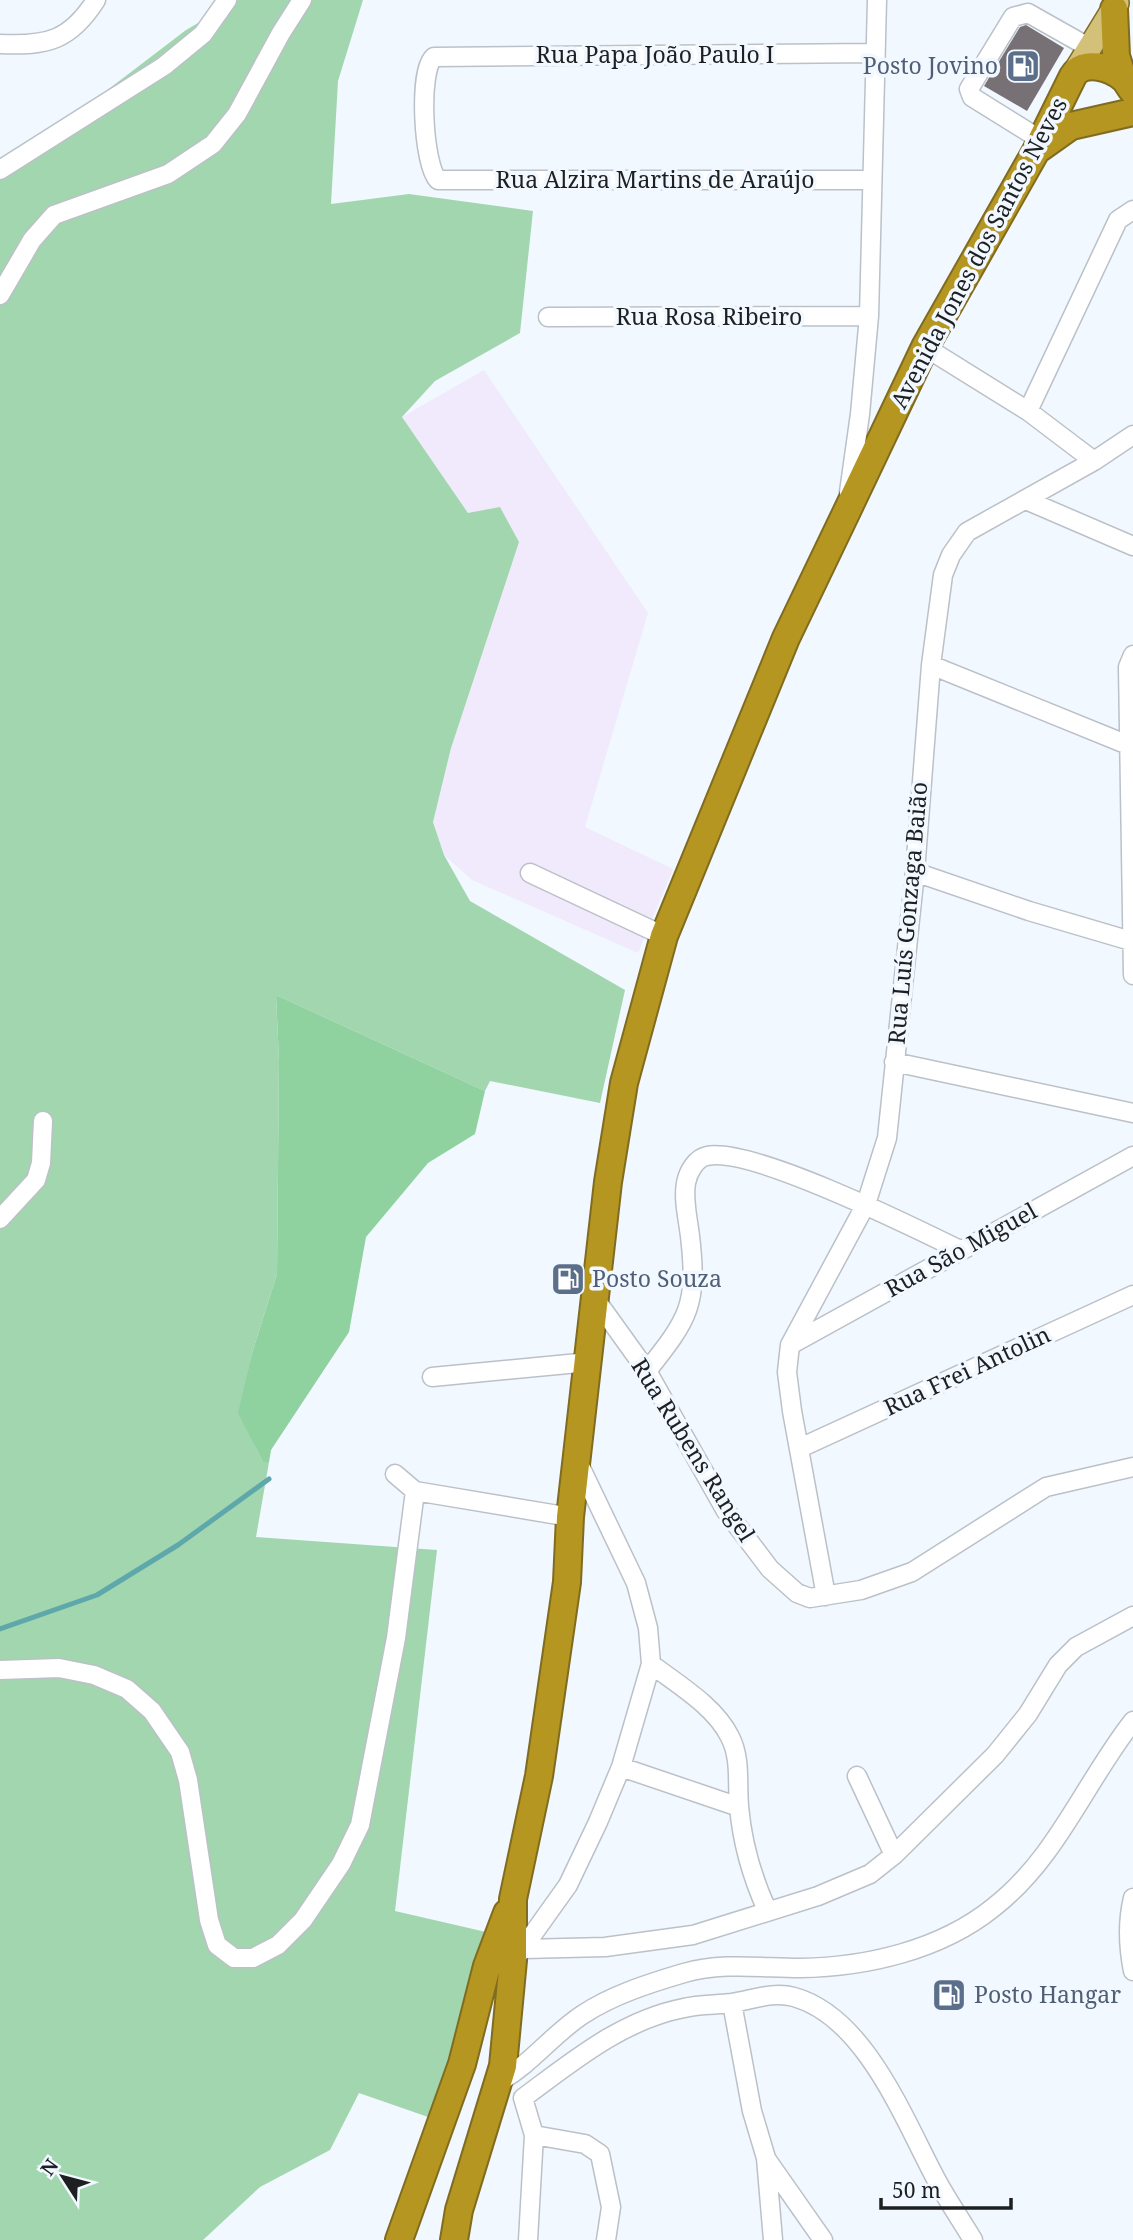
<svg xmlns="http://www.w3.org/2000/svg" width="1133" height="2240" font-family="'Noto Serif',serif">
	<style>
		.industrial { fill: #f0eafc }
		.green { fill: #a2d6ae }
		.forest { fill: #8fd19f }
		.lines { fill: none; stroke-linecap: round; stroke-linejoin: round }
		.stream { stroke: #5ea8ac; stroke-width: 5 }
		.building { fill: #777176 }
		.minor-casing { stroke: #bbc1c7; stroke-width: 21 }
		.major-casing { stroke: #806c20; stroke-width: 26 }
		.highway-casing { stroke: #806c20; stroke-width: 30 }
		.minor { stroke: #fff; stroke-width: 18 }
		.major { stroke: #d3c079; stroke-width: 23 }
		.highway { stroke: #b59620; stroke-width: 26 }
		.labels { text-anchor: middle; stroke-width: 7; stroke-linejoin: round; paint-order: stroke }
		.street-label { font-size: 23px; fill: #1d1f21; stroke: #f2f8ff }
		.service-label { font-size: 23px; fill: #4e5e75; stroke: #f2f8ff; text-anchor: start }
	</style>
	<rect width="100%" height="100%" fill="#f2f8ff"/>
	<path class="industrial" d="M484,370L648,613L585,827L673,869L638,953L472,880L444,855L433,821L451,748L469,514L402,417Z"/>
	<path class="green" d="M238,0H363L338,81L331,204L409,194L533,211L520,333L435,381L402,417L468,513L500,507L519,542L451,748L433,822L444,855L470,901L625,990L600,1103L490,1081L485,1091L276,995L279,1061L277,1274L252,1353L239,1413L263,1462H269L256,1537L437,1550L395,1911L486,1932L431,2118L359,2093L330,2150L260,2187L203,2240H0V172L186,30Z"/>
	<path class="forest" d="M276,995L485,1091L475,1134L428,1163L366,1237L349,1332L271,1450L269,1462H263L238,1413L252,1353L277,1274L279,1061Z"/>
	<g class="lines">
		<path class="stream" d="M0,1629L97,1595L178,1545L269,1479"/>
	</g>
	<path class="building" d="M1026,25L1064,48L1027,111L984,86L1020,27Z"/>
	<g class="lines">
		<g class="minor-casing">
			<path id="minor" d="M0,44C47,46 70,41 96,0
				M1041,140L972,97L969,89L1013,17L1028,13L1090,48
				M0,170L164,66L203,34L227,0
				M871,180H438C423,165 418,70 434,57L875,53
				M0,295L32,240L54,215L168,174L213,144L237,114L281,33L302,0
				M548,317L869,316
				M925,347L1028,411L1094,461
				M1028,411L1118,220L1133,210
				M849,492L860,414L869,316L877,0
				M1026,500L1133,546
				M1133,655L1128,667L1133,975
				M931,665L1128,745
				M915,872L1029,911L1131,941
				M530,873L664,936
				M894,1062L1133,1113
				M0,1219L36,1180L41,1163L43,1121
				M596,1300L647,1371L726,1511L770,1569L797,1593L810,1598L861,1590L912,1572L1046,1487L1133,1467
				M790,1345L1133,1156
				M647,1371C689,1318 698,1305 690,1236C688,1219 683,1200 686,1183C688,1172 696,1158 707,1156C750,1146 915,1228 960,1250
				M432,1377L589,1362
				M800,1448L1133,1295
				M395,1474L415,1491L570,1517
				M826,1596L792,1411L787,1372L790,1345L866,1204L887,1138L915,872L931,665L943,575L951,555L967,532L1094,461L1133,435
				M651,1664C677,1684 715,1706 730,1737C741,1758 737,1783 739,1806C742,1842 752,1877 767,1910
				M0,1670L59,1668L94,1675L127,1689L152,1711L180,1752L188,1780L209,1920L217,1945L234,1958H253L278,1945L303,1920L341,1864L360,1825L396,1638L415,1491
				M621,1767L739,1807
				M857,1776L894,1855
				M1133,1898C1127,1923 1128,1946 1133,1971
				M524,1949L605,1947L693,1935L818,1896L870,1874L894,1855L995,1755L1028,1714L1058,1665L1076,1647L1133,1616
				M518,1955L568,1885L598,1822L621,1767L651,1664L648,1628L636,1583L577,1460
				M732,2003L752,2111L766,2158L773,2240
				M499,2082C531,2064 552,2035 582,2015C612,1995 650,1983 684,1973C722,1962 762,1968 800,1968C867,1967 941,1950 994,1907C1057,1858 1085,1782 1133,1721
				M523,2098C573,2061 622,2020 684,2008C699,2004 716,2005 732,2003C752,2000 773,1991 794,1997C866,2017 905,2122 937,2181C948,2201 961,2220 973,2240
				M523,2098L534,2135L528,2240
				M534,2135L585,2144L600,2154L611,2207L606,2240
				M767,2160L823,2240"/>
		</g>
		<g class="major-casing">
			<path id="major" d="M1076,70L1117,3"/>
		</g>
		<g class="highway-casing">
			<path id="highway" d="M1114,9L1116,56L1123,78
				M1040,148L1071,126L1133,112
				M399,2240L462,2064L487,1966L507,1913
				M454,2240L459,2210L503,2066L513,1960V1899L539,1776L567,1582L570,1517L608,1182L624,1083L664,936L786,638L847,511L925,347L1036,151L1073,76C1083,59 1110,67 1123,78C1127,81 1129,87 1133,91"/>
		</g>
		<use href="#minor" class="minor"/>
		<use href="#major" class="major"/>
		<use href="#highway" class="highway"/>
	</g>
	<defs>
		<g id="fuel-square" transform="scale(1.75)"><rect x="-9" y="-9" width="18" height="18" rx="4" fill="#5c6f8a" stroke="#f2f8ff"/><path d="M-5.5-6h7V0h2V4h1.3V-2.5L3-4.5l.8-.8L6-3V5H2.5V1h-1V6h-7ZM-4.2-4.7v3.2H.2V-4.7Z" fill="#fff"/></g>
	</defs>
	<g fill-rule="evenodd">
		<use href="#fuel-square" x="1023" y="66"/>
		<use href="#fuel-square" x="568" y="1279"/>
		<use href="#fuel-square" x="949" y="1995"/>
	</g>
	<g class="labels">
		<g class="street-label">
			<text x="655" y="63">Rua Papa João Paulo I</text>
			<text x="655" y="188">Rua Alzira Martins de Araújo</text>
			<text transform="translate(979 253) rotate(-62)" y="8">Avenida Jones dos Santos Neves</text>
			<text x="709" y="325">Rua Rosa Ribeiro</text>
			<text transform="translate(908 913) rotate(-85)" y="8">Rua Luís Gonzaga Baião</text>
			<text transform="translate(961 1250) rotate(-29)" y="8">Rua São Miguel</text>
			<text transform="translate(967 1371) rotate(-25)" y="8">Rua Frei Antolin</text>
			<text transform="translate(693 1450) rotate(58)" y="8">Rua Rubens Rangel</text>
		</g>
		<g class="service-label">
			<text x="998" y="74" text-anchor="end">Posto Jovino</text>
			<text x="592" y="1287">Posto Souza</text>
			<text x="974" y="2003">Posto Hangar</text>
		</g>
	</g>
	<g transform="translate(63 2177) rotate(306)" stroke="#f2f8ff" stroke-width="5" paint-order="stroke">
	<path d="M0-5L12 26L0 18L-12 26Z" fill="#1d1f21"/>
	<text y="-10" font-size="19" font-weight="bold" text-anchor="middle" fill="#1d1f21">N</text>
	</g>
	<path d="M881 2198v10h130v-10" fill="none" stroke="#1d1f21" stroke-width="3.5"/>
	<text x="892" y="2198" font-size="21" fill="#1d1f21" stroke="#f2f8ff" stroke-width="5" paint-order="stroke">50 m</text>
</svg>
